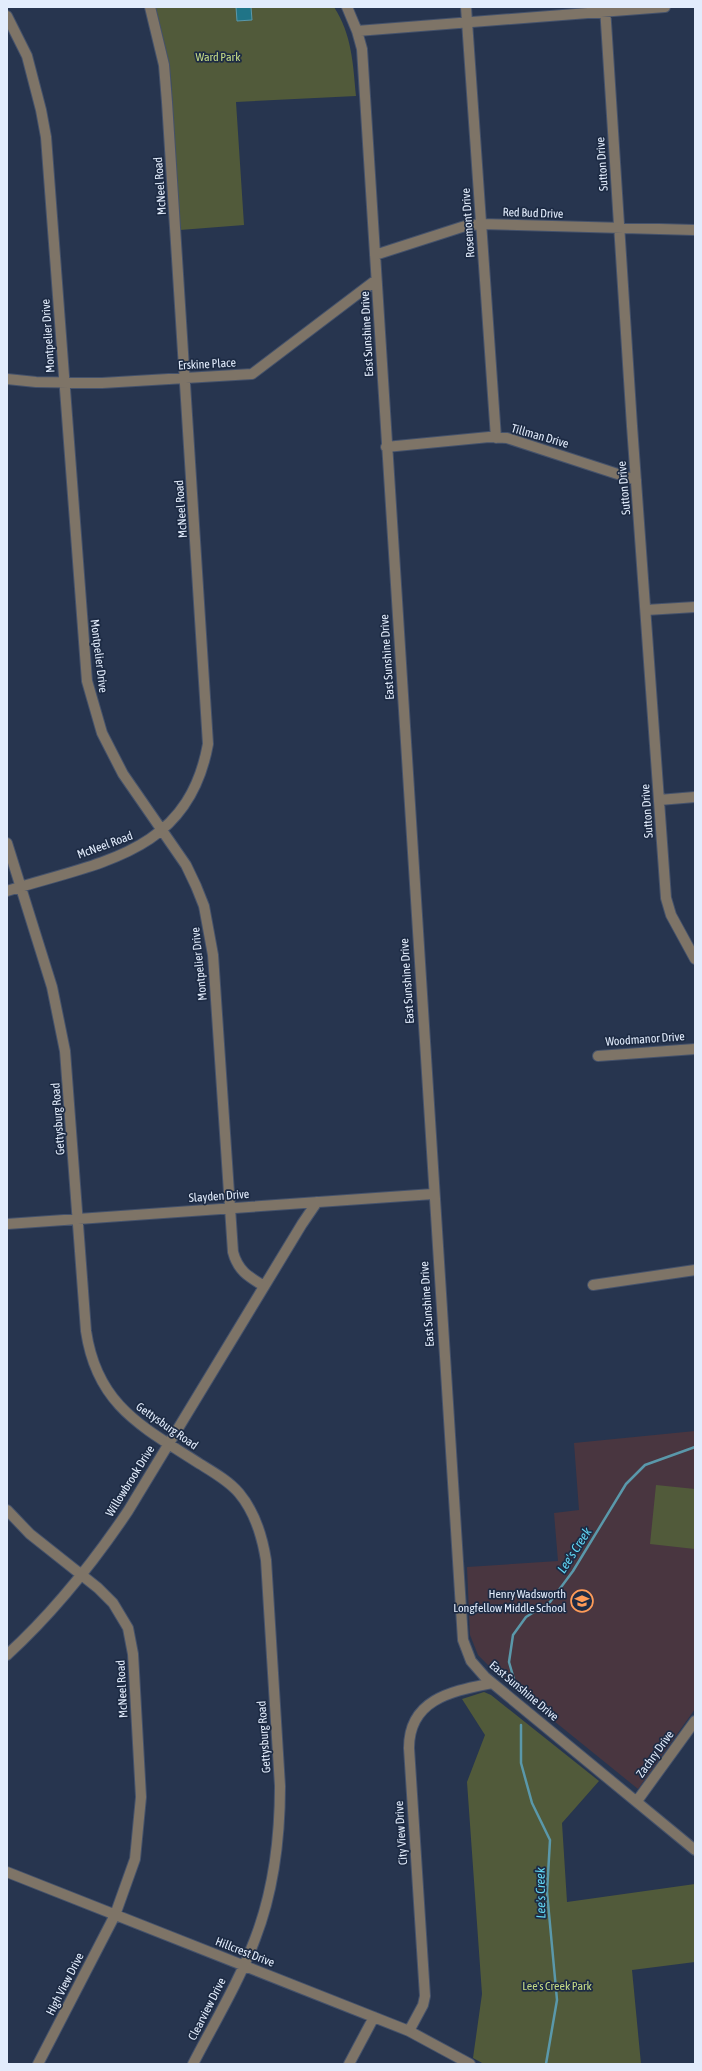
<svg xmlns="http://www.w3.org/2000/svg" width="702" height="2071" font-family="'Asap Condensed',sans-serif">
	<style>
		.education { fill: #493640 }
		.green { fill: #515a3a }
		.water { fill: #207487; stroke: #5a98aa }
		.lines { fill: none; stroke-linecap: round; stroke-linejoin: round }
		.stream { stroke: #5a98aa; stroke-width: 2.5 }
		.minor-casing { stroke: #45526b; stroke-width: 12 }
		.minor { stroke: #7e7467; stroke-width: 10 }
		.labels { text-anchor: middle; stroke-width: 3.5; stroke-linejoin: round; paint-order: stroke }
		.park-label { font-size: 12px; fill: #c6dc86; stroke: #1d2b44 }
		.street-label { font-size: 12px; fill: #e2ecfc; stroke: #1d2b44 }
		.poi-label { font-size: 12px; fill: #e2ecfc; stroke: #1d2b44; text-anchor: end }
		.water-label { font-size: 13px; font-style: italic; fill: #61d6f3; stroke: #1d2b44 }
	</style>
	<rect width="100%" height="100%" fill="#27354f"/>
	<path class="education" d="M695,1431V1709L638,1789L501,1678L478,1655L470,1635L467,1567L558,1561L554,1513L579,1510L574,1443Z"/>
	<path class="green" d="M154,7H334C352,35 353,63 356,96L236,102L244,225L180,230L171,79L165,47Z
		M656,1485L695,1489V1549L650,1544Z
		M484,1692L491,1695L599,1781L562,1823L567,1902L695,1884V1962L632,1970L641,2064H484L473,2058L482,1994L467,1782L485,1735L462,1699Z"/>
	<path class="water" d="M236,7H251L252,20L237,21Z"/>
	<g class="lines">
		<path class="stream" d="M517,1690L509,1662L513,1635L526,1617L550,1602L573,1571L626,1484L645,1465L695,1447
			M521,1725V1763L532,1803L550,1840L547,1892L557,2000L546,2064"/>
		<g class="minor-casing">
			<path id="minor" d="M347,7L357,31L362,49L463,1640L471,1661L485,1677L695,1850
				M466,7L496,438
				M605,7L632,426L666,898L671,915L695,959
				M7,16L27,56L41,110L46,137L87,681L102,733L123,774L186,865L196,886L204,906L213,955L233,1252C238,1271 249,1277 264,1286
				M357,31L665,7
				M375,255L465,226L481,224L695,230
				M7,379L36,382L102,383L252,374L376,280
				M386,447L489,437L507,438L636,480
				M646,610L695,607
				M659,800L695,797
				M7,843L52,987L65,1051L86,1331C97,1406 143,1427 200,1464C213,1472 229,1481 239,1493C255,1512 262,1535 266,1560L280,1786C280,1838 274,1890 255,1939C239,1982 214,2023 193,2064
				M7,891C98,862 188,855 208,744L167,102L164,65L150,7
				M598,1056L695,1049
				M7,1224L433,1194
				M593,1285L695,1270
				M7,1510L30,1534L98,1588L113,1603L128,1628L133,1654L141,1797L135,1859L115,1915L38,2064
				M7,1655C54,1612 93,1563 128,1511L302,1224L317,1202
				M637,1801L695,1721
				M7,1872L409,2031L470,2064
				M409,2031L423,2005L425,1996L409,1748C409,1698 454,1691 492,1683
				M349,2064L374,2017"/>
		</g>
		<use href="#minor" class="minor"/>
	</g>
	<defs>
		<g id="school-ring" transform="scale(1.15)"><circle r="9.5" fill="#1d2b44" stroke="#fe9b58" stroke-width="1.5"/><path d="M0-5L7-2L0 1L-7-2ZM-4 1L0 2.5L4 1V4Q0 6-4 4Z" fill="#fe9b58"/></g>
	</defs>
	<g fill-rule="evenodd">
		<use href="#school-ring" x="582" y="1601"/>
	</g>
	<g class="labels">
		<g class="park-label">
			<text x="218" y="61">Ward Park</text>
			<text x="557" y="1990">Lee's Creek Park</text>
		</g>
		<g class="street-label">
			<text transform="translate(602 164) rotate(-94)" y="4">Sutton Drive</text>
			<text transform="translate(160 186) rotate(-94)" y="4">McNeel Road</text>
			<text transform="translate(533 213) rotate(2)" y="4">Red Bud Drive</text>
			<text transform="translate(468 223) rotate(-94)" y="4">Rosemont Drive</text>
			<text transform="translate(367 334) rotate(-93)" y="4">East Sunshine Drive</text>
			<text transform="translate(48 336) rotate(-94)" y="4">Montpelier Drive</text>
			<text transform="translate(207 364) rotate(-3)" y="4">Erskine Place</text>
			<text transform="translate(540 436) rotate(16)" y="4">Tillman Drive</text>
			<text transform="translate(624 488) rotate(-95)" y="4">Sutton Drive</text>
			<text transform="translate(181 509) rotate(-94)" y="4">McNeel Road</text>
			<text transform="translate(99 656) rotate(83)" y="4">Montpelier Drive</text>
			<text transform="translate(387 657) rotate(-94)" y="4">East Sunshine Drive</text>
			<text transform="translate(647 811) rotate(-94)" y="4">Sutton Drive</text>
			<text transform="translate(105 845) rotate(-20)" y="4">McNeel Road</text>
			<text transform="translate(199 964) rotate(-96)" y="4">Montpelier Drive</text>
			<text transform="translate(407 981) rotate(-94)" y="4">East Sunshine Drive</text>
			<text transform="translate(645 1039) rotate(-4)" y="4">Woodmanor Drive</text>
			<text transform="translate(58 1119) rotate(-94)" y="4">Gettysburg Road</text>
			<text transform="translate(219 1196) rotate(-4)" y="4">Slayden Drive</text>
			<text transform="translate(427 1304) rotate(-94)" y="4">East Sunshine Drive</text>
			<text transform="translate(167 1426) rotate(35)" y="4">Gettysburg Road</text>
			<text transform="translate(130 1481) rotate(-58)" y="4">Willowbrook Drive</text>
			<text transform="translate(122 1689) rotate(-93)" y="4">McNeel Road</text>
			<text transform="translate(524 1691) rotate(40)" y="4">East Sunshine Drive</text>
			<text transform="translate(264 1737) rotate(-94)" y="4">Gettysburg Road</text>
			<text transform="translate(655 1754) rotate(-54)" y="4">Zachry Drive</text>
			<text transform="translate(401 1833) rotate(-94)" y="4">City View Drive</text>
			<text transform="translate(245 1952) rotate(21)" y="4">Hillcrest Drive</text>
			<text transform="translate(65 1984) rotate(-63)" y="4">High View Drive</text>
			<text transform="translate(207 2009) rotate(-63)" y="4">Clearview Drive</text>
		</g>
		<g class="poi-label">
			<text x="566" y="1598">Henry Wadsworth<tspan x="566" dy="14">Longfellow Middle School</tspan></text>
		</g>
		<g class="water-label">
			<text transform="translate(574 1550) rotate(-57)" y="5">Lee's Creek</text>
			<text transform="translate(540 1893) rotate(-91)" y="5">Lee's Creek</text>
		</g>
	</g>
	<rect width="702" height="2071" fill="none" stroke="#e2ecfc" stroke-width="16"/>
</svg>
